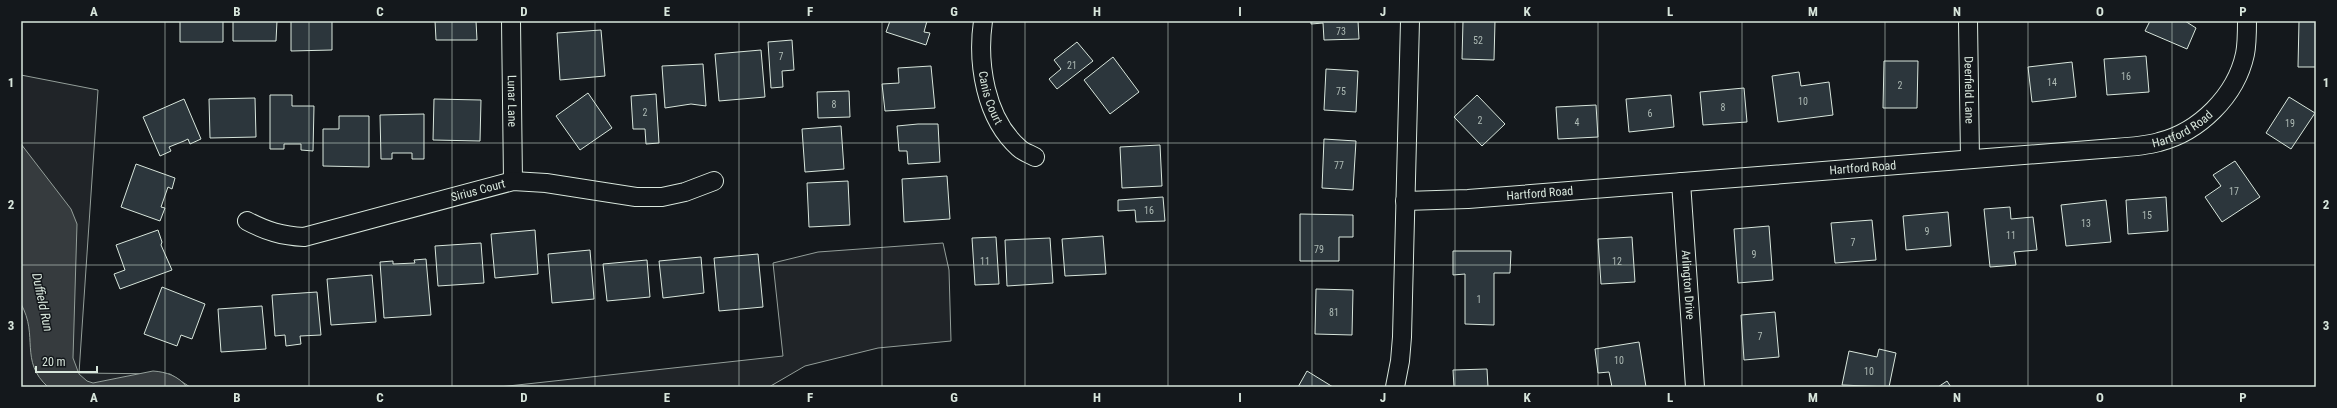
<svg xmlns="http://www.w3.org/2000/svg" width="2337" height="408" font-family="'Roboto Condensed',sans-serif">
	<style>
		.green { fill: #202428; stroke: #939e99 }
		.water { fill: #363b3e; stroke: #939e99 }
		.building { fill: #2c363c; stroke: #d8e6dc }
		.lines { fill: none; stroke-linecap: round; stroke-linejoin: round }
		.minor-casing { stroke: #d8e6dc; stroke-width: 20 }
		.minor { stroke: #14181c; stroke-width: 18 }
		.grid { fill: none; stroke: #d8e6dc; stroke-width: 1; stroke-opacity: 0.55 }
		.labels { text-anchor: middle; stroke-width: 3; stroke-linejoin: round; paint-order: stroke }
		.number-label { font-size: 10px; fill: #adbab4 }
		.street-label { font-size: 12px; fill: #d8e6dc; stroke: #14181c }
		.water-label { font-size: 13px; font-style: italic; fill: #d8e6dc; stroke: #14181c }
		.neatline { fill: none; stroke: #d8e6dc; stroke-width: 1.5 }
		.grid-label { font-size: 13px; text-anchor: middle; font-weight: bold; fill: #d8e6dc }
	</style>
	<rect width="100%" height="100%" fill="#14181c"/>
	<path class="green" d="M21,75L98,90L79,373L170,374L190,387H21Z
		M943,243L949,270L951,341L878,348L805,366L769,387H499L783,356L773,263L818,252Z"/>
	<path class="water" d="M21,144L71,209L77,224L73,358L79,374L87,381L93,383L153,371C167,372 178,376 187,387H48C19,361 39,336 21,304Z"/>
	<path class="building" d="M180,21H223V42H180Z
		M233,21H277L276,41H233Z
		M291,21H332V50L291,51Z
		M435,21H476L477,40H436Z
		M890,21H927L924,32L930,33L926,45L886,32Z
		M1311,21H1358L1359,39L1324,40L1323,23L1311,24Z
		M1463,21H1495L1494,60L1462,59Z
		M2150,21H2185L2196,28L2187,49L2145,31Z
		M2299,21H2316V67H2298Z
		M601,30L605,76L560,80L557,33Z
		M792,40L794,70L782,71L783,87L771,88L768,42Z
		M1077,42L1093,61L1057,89L1049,79L1061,69L1054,60Z
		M761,50L765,97L719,101L715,54Z
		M2146,56L2149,92L2107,95L2104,59Z
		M1113,57L1139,92L1110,114L1084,80Z
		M1884,61H1918L1917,108H1883Z
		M2072,62L2076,97L2032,102L2028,67Z
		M703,64L706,106L691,104L665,108L662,66Z
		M931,66L935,108L885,111L882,84L899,83L898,68Z
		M1326,69L1358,71L1356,112L1324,110Z
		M1799,72L1801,86L1829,82L1833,115L1778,122L1772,76Z
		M1744,88L1747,122L1703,125L1700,92Z
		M849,91L850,117L818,118L817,92Z
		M588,93L612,128L580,150L556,116Z
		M656,94L659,143L646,144L645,129H633L631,96Z
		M270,95H292V106H314L313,151L301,150V144H284V149H270Z
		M1477,95L1505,124L1482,146L1454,117Z
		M1671,95L1674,127L1629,132L1626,99Z
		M2289,97L2315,113L2291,149L2266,133Z
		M255,98L256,137L210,138L209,99Z
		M184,99L201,139L190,144L188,139L184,141L169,147L171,151L160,156L143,117Z
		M434,99L481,100L480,141L433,140Z
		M1596,105L1598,137L1558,139L1556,107Z
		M424,114V159H412V153H392V159H381L380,115Z
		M339,116H369V167L323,166V129H339Z
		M918,124H938L940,162L908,164L907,151H899L897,126Z
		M841,126L844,169L805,172L802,129Z
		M1324,139L1356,141L1353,190L1322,188Z
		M1160,145L1162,186L1122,188L1120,147Z
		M2235,161L2260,197L2222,222L2205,197L2221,186L2213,175Z
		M136,164L175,178L172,189L168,187L161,207L165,208L160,221L121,207Z
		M947,176L950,219L904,222L902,179Z
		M848,181L850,225L809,227L807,183Z
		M1163,197L1165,221L1136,222L1135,210L1118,211V200Z
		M2166,197L2168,231L2128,234L2126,200Z
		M2106,200L2111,242L2066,246L2061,205Z
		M2010,207L2011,219L2033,217L2037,250L2014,252L2016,265L1990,267L1984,209Z
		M1948,212L1951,246L1906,250L1903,216Z
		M1300,214L1353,215V237H1339V261H1300Z
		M1872,220L1876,260L1835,263L1831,223Z
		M1769,226L1773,280L1738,283L1734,229Z
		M158,230L162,242L161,245L172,270L120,289L114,274L125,270L116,245Z
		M535,230L538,274L495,278L491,234Z
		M1103,236L1106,274L1065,276L1062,239Z
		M996,237L999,284L975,285L972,238Z
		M1632,237L1635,282L1601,284L1598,239Z
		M1050,238L1053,283L1007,286L1005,240Z
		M481,243L484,283L438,286L435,246Z
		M590,250L594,299L552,303L548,254Z
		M1453,251H1511L1510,273H1494V325L1465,324V274L1453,275Z
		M758,254L763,307L719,311L714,258Z
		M701,257L704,293L663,298L659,261Z
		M426,259L431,315L384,318L380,262L393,261V264L415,263L414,260Z
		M647,260L650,297L607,301L603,264Z
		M372,275L376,322L331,325L327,279Z
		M162,287L205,304L192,339L181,335L177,346L144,334Z
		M1316,289L1353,290L1352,335L1315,334Z
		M317,292L321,335L300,336L301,344L286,346L285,335L275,336L272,295Z
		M262,306L266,349L221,352L218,309Z
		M1775,312L1779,357L1744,360L1741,315Z
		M1639,342L1646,387H1612L1609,372L1598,373L1595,349Z
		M1879,349L1896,353L1889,387L1842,385L1849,351L1877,357Z
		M1487,369L1488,387H1454L1453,370Z
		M1307,371L1333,387H1298Z
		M1947,381L1951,387H1938Z"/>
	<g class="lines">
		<g class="minor-casing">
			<g id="minor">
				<path id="s1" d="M511,21L513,181"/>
				<path id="s2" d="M983,21C977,63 985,118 1019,148C1023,152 1030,154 1035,157"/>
				<path id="s3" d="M1968,21L1970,159"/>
				<path id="s4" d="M1681,182L1695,387"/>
				<path id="s5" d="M1405,201L1468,199L2114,148C2129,147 2145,146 2159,142C2199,132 2236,96 2245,54C2247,44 2247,32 2247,21"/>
				<path id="s6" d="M247,221C266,231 282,236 304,237L513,181L546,183L636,197H662L685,192L714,181"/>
				<path d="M1395,387L1400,361L1402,337L1410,21"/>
			</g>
		</g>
		<use href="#minor" class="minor"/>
	</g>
	<path class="grid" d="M165,21V387M309,21V387M452,21V387M595,21V387M739,21V387M882,21V387M1025,21V387M1168,21V387M1312,21V387M1455,21V387M1598,21V387M1742,21V387M1885,21V387M2028,21V387M2172,21V387M21,143H2316M21,265H2316"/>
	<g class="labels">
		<g class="number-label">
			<text x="1341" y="35">73</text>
			<text x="1478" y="44">52</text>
			<text x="781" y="60">7</text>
			<text x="1072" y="69">21</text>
			<text x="2126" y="80">16</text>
			<text x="2052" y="86">14</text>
			<text x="1900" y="89">2</text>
			<text x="1341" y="95">75</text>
			<text x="1803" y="105">10</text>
			<text x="834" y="108">8</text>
			<text x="1723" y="111">8</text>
			<text x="645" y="116">2</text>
			<text x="1650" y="117">6</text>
			<text x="1480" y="124">2</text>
			<text x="1577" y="126">4</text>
			<text x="2290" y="127">19</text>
			<text x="1339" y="169">77</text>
			<text x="2234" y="195">17</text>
			<text x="1149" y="214">16</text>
			<text x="2147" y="219">15</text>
			<text x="2086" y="227">13</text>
			<text x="1927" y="235">9</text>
			<text x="2011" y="239">11</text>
			<text x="1853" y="246">7</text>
			<text x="1319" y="253">79</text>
			<text x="1754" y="258">9</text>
			<text x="985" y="265">11</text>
			<text x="1617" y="265">12</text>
			<text x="1479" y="303">1</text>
			<text x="1334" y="316">81</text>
			<text x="1760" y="340">7</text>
			<text x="1619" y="364">10</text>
			<text x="1869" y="375">10</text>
		</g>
		<g class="street-label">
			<text dy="4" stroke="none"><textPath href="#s3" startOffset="69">Deerfield Lane</textPath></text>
			<text dy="4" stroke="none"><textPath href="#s2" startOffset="78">Canis Court</textPath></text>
			<text dy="4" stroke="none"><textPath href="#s1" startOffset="80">Lunar Lane</textPath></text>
			<text dy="4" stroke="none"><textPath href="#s5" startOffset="783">Hartford Road</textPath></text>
			<text dy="4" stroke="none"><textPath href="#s5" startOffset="459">Hartford Road</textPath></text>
			<text dy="4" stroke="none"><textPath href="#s6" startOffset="240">Sirius Court</textPath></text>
			<text dy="4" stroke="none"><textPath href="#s5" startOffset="135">Hartford Road</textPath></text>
			<text dy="4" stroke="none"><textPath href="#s4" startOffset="103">Arlington Drive</textPath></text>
		</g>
		<g class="water-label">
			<text transform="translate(43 302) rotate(78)" y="5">Duffield Run</text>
		</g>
	</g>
	<rect width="2337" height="408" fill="none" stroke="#14181c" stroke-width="44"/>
	<path d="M36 366v6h61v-6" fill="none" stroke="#d8e6dc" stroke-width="2"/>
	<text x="42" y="366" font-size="12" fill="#d8e6dc" stroke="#14181c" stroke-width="3" paint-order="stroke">20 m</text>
	<rect x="22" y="22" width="2293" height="364" class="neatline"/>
	<g class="grid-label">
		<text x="94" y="16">A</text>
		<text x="237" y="16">B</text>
		<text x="380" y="16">C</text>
		<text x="524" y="16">D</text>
		<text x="667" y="16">E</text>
		<text x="810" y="16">F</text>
		<text x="954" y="16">G</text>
		<text x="1097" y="16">H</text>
		<text x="1240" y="16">I</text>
		<text x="1383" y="16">J</text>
		<text x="1527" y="16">K</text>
		<text x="1670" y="16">L</text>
		<text x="1813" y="16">M</text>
		<text x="1957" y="16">N</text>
		<text x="2100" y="16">O</text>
		<text x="2243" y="16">P</text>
		<text x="11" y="87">1</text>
		<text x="2326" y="87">1</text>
		<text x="11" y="209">2</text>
		<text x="2326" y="209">2</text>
		<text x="11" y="330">3</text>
		<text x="2326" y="330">3</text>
		<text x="94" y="402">A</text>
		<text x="237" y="402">B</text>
		<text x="380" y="402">C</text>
		<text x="524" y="402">D</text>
		<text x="667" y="402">E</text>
		<text x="810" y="402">F</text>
		<text x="954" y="402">G</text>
		<text x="1097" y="402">H</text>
		<text x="1240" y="402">I</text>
		<text x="1383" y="402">J</text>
		<text x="1527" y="402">K</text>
		<text x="1670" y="402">L</text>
		<text x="1813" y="402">M</text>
		<text x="1957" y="402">N</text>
		<text x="2100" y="402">O</text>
		<text x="2243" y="402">P</text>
	</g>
</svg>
